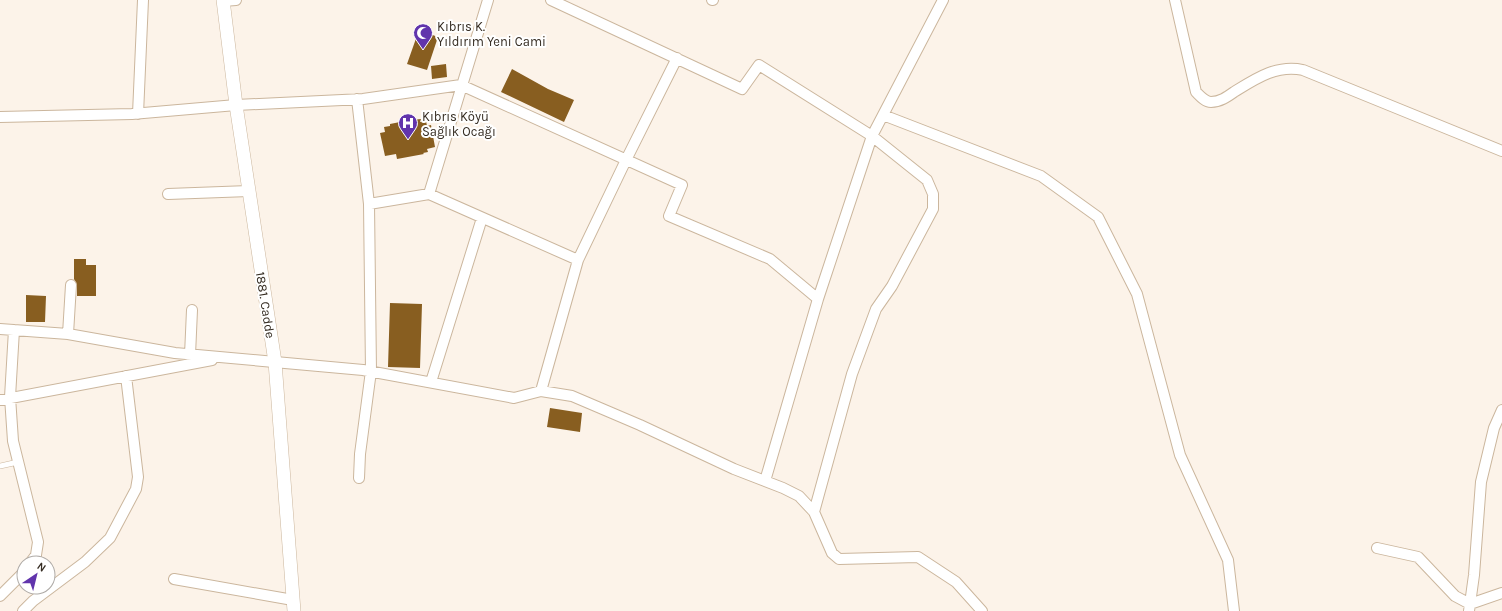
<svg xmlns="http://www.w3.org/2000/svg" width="1502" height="611" font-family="Karla,sans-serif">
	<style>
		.building { fill: #885e20 }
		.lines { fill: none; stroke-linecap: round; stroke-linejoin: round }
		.service-casing { stroke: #cbb69d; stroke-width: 6 }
		.minor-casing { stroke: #cbb69d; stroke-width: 12 }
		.tertiary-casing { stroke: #cbb69d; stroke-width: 14 }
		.service { stroke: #fff; stroke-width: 5 }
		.minor { stroke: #fff; stroke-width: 10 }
		.tertiary { stroke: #fff; stroke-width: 13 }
		.labels { text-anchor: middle; stroke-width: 4; stroke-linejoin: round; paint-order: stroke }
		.poi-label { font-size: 13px; fill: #362d23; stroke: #fff; text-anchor: start }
		.street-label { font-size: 13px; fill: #362d23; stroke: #fff }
	</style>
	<rect width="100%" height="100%" fill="#fcf3e9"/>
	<path class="building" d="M419,30L438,37L427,70L407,64Z
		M446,64L447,77L432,79L431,66Z
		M512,69L548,89L574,100L564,122L501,92Z
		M412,118V120L421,119L420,122L426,121L427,126L431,125L435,147L427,149L428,152L423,153L424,154L397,159L396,154L385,156L380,133L385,132L384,127L390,126V124L400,122V120Z
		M74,259H86V265H96V296H77V285L74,279Z
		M26,295L46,296L45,322H26Z
		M390,303L422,304L420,368L388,367Z
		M550,408L582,413L580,432L547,427Z"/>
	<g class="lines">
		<g class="service-casing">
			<path id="service" d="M0,466L18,462"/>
		</g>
		<g class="minor-casing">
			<path id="minor" d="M551,0L742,89L759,65L872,136L927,180L933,194V209L892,286L876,309L852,374L814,512
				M712,0H713
				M1175,0L1196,92C1200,96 1205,102 1211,102C1220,102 1227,97 1234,92C1255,79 1277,64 1303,70L1502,151
				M223,1L236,0
				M357,99L369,204L371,371L360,454L359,478
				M138,114L143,0
				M883,115L1041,176L1098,217L1137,294L1180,455L1228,560L1234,611
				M0,117L132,114L236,105L363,99L461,85L682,185L669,216L770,259L818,299
				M168,194L249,191
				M429,194L488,0
				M369,204L429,194L578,260
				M0,329L68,334L175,353L363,370L514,398L541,391L572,396L640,425L734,469L783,488L799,496L814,512L832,553L839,559L918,557L956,582L982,611
				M14,330L10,397L13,441L38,542L36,555L30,563
				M68,334L71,285
				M190,355L192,310
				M431,382L482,218
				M541,391L578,260L626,160L677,58
				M0,400L212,360
				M765,481L818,299L872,136L943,0
				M1377,548L1418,557L1455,596L1470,604L1502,593
				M174,579L293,600
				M0,596L24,572
				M23,611L33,601L85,562L110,538L136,489L138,477L126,376
				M1469,611L1474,575L1481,482L1494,428L1502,410"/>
		</g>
		<g class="tertiary-casing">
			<path id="tertiary" d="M223,0L236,105L275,362L294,611"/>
		</g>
		<use href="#service" class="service"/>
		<use href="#minor" class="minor"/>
		<use href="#tertiary" class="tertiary"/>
	</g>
	<defs>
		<g id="mosque-pin" transform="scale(1)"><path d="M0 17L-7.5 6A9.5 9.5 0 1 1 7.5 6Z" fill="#6134ac" stroke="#fff"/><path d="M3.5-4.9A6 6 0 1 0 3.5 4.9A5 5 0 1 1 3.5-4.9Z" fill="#fff"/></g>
		<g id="hospital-pin" transform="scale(1)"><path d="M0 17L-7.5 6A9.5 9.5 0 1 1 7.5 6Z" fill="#6134ac" stroke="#fff"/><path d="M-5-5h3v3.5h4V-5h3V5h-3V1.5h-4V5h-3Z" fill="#fff"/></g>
	</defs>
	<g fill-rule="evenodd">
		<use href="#mosque-pin" x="423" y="33"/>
		<use href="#hospital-pin" x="408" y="123"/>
	</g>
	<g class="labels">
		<g class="poi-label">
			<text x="437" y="31">Kıbrıs K.<tspan x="437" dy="15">Yıldırım Yeni Cami</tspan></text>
			<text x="422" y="121">Kıbrıs Köyü<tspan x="422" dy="15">Sağlık Ocağı</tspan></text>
		</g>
		<g class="street-label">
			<text transform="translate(266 305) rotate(81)" y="5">1881. Cadde</text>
		</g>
	</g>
	<g transform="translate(36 575) rotate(35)"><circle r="19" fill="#ffffff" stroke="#afaba7"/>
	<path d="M0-3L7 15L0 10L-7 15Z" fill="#6134ac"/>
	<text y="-6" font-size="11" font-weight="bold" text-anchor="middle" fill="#362d23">N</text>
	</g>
</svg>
